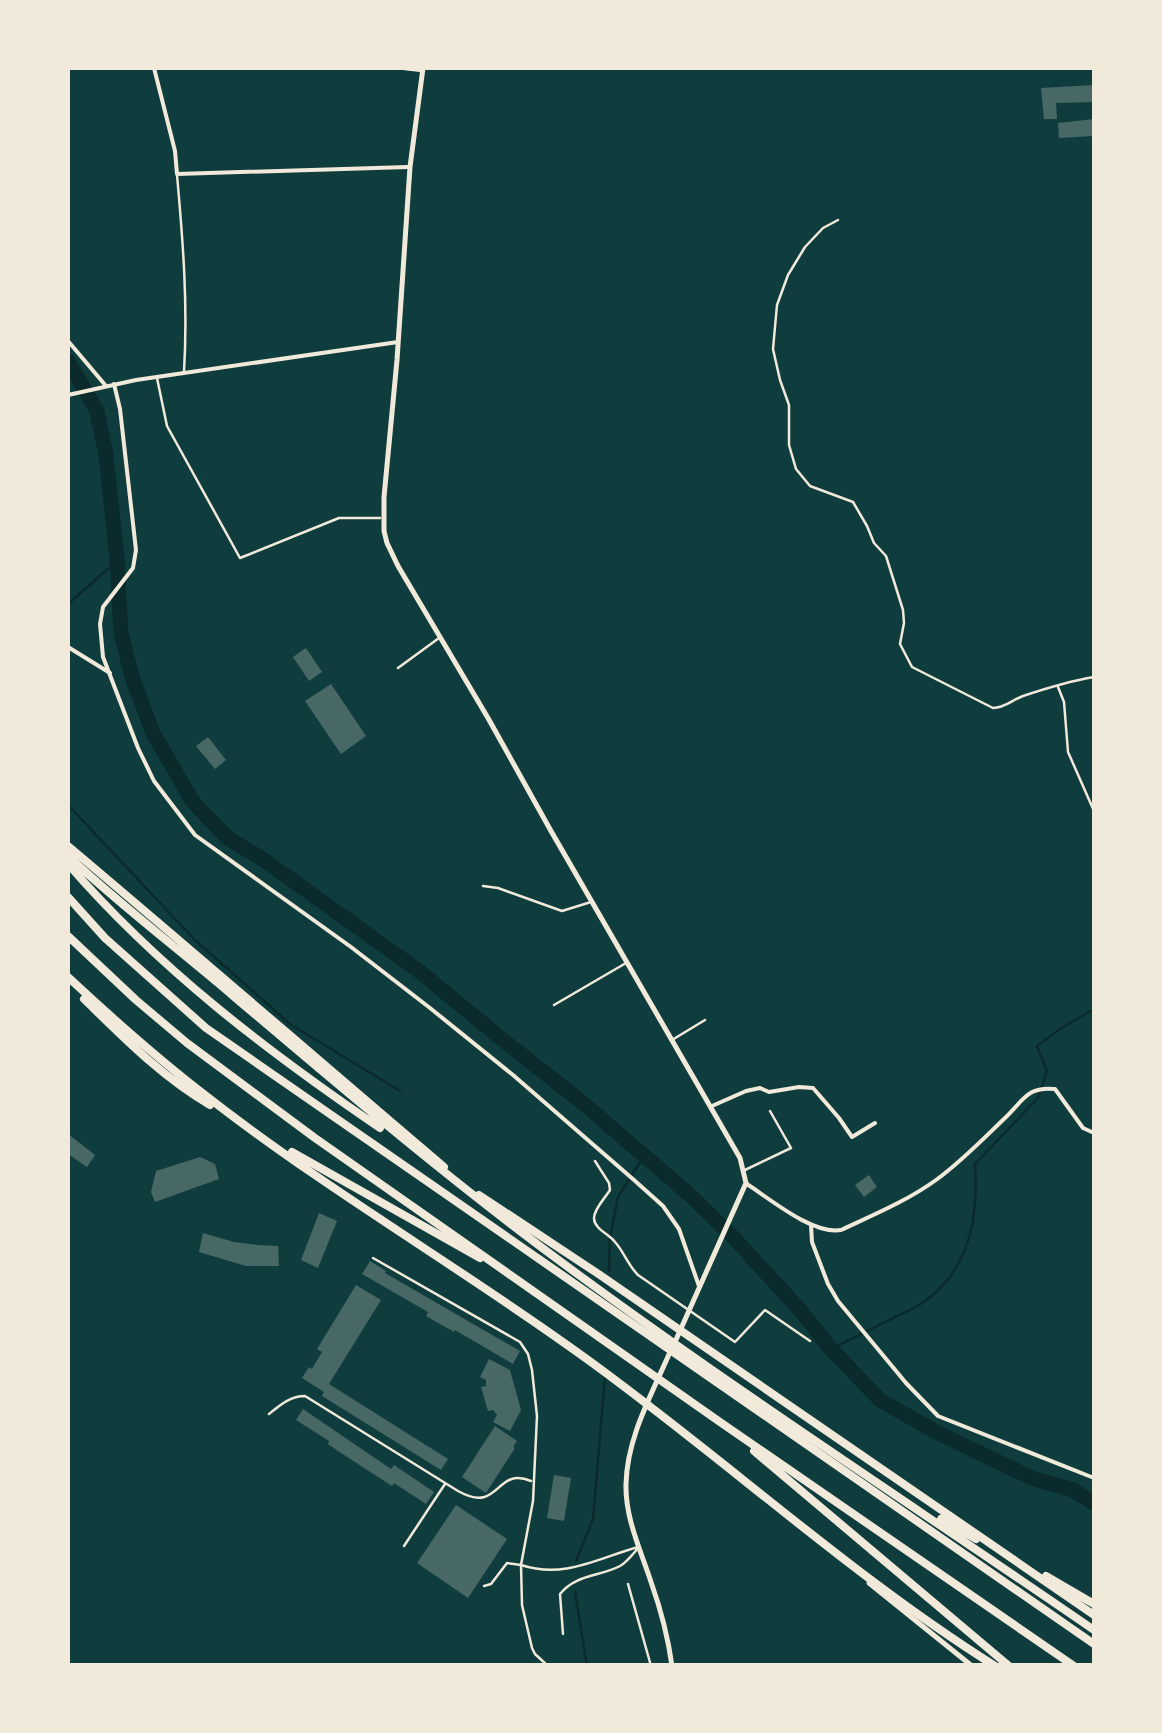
<svg xmlns="http://www.w3.org/2000/svg" width="1162" height="1733" font-family="Commissioner,sans-serif">
	<style>
		.lines { fill: none; stroke-linecap: round; stroke-linejoin: round }
		.stream { stroke: #0a2a2b; stroke-width: 2.5 }
		.river { stroke: #0a2a2b; stroke-width: 15 }
		.building { fill: #486865 }
		.path { stroke: #f1e9da; stroke-width: 2.5 }
		.service { stroke: #f1e9da; stroke-width: 2.5 }
		.minor { stroke: #f1e9da; stroke-width: 4 }
		.tertiary { stroke: #f1e9da; stroke-width: 5 }
		.secondary { stroke: #f1e9da; stroke-width: 5 }
		.motorway { stroke: #f1e9da; stroke-width: 8 }
	</style>
	<rect width="100%" height="100%" fill="#0f3d3e"/>
	<g class="lines">
		<path class="stream" d="M68,604L117,561
			M68,805L195,940L290,1024L400,1091
			M609,1271L610,1237L618,1197L644,1156
			M831,1349C850,1340 869,1330 887,1321C904,1313 921,1306 935,1293C972,1260 978,1211 975,1164L1038,1098L1047,1071L1037,1046L1060,1029L1094,1009
			M576,1561L593,1519L605,1378
			M575,1592L587,1666"/>
		<path class="river" d="M68,361L97,411L106,455L117,558L121,633L133,680L153,733L193,802L228,838L264,860L419,971L503,1040L584,1104L690,1195L734,1238L801,1311L831,1349L880,1400L936,1432L1034,1479L1071,1489L1094,1503"/>
	</g>
	<path class="building" d="M1094,85V102L1056,103L1057,119H1044L1041,88Z
		M1094,119V136L1059,138L1058,123Z
		M306,648L322,672L309,681L293,657Z
		M331,684L366,736L341,754L305,701Z
		M208,737L226,760L215,769L196,746Z
		M68,1134L95,1155L87,1167L68,1154Z
		M200,1157L215,1164L219,1179L155,1202L151,1192L156,1171Z
		M869,1175L877,1187L864,1197L855,1185Z
		M319,1213L337,1221L318,1268L301,1260Z
		M203,1233L234,1242L258,1245L278,1246L279,1266H246L199,1252Z
		M370,1261L386,1271L385,1273L520,1351L513,1364L455,1330L454,1332L426,1316L428,1312L362,1274Z
		M356,1285L381,1300L329,1384L448,1459L441,1470L322,1396L324,1392L302,1378L309,1367L312,1369L322,1352L317,1349Z
		M489,1359L510,1370L521,1410L510,1431L493,1422L497,1415L493,1410L488,1411L481,1387L486,1386V1380L480,1377Z
		M303,1409L391,1469L394,1465L434,1492L426,1504L394,1483L392,1486L338,1451L328,1444L329,1441L296,1420Z
		M495,1426L517,1441L513,1447L515,1448L486,1493L462,1477Z
		M554,1475L571,1478L564,1521L547,1518Z
		M456,1505L507,1539L468,1598L417,1563Z"/>
	<g class="lines">
		<path class="path" d="M838,220L823,228L805,247L788,275L777,305L773,349L780,380L789,405V445L796,469L810,486L853,502L867,526L874,543L886,556L903,610L904,623L900,644L912,667L993,708C1005,708 1012,700 1023,696C1047,688 1070,681 1094,677
			M1058,687L1064,702L1068,752L1094,811"/>
		<path class="service" d="M396,68L422,71
			M177,175C183,242 188,304 184,372
			M157,378L167,426L240,558L339,518H380
			M398,668L439,638
			M483,886L498,888L562,911L591,902
			M554,1005L626,963
			M672,1040L705,1020
			M595,1161L609,1183L610,1190C605,1198 594,1209 594,1218C594,1229 609,1234 615,1242C624,1252 628,1265 638,1275L735,1342L765,1310L810,1341
			M745,1170L791,1148L770,1111
			M373,1258L520,1342L528,1354L532,1370L537,1416L533,1501L521,1565C564,1579 596,1559 638,1547
			M269,1414C280,1405 290,1396 305,1396L458,1491C501,1515 494,1466 531,1481
			M404,1546L445,1484
			M628,1584L651,1666
			M484,1586L491,1584L507,1563L521,1565L522,1605L532,1648L535,1654L548,1666
			M563,1634L560,1594C576,1574 599,1577 620,1566C627,1562 633,1554 638,1548"/>
		<path class="minor" d="M154,68L175,151L177,174L408,167
			M68,341L106,386
			M114,384L120,409L136,550L133,568L103,607L100,624L103,657L138,748L154,781L195,835L351,947L430,1008L513,1075L634,1180L663,1206L679,1229L699,1286
			M68,395L136,380L398,342
			M68,647L110,673
			M712,1106L746,1091L760,1088L769,1092L799,1087L813,1088L839,1118L852,1137L875,1123
			M747,1184C770,1199 813,1235 841,1230C873,1215 907,1201 936,1180C961,1162 983,1139 1005,1118C1023,1101 1027,1086 1055,1089L1083,1128L1094,1133
			M811,1225L812,1242L828,1284L838,1301L906,1383L938,1416L1094,1478"/>
		<path class="tertiary" d="M869,1583L972,1666"/>
		<path class="secondary" d="M423,68L410,167L397,360L384,497V531L387,543L398,566L488,718L551,831L740,1158L746,1183L675,1342
			M670,1352C652,1394 627,1437 626,1484C625,1518 641,1551 651,1582C661,1610 668,1637 672,1666"/>
		<path class="motorway" d="M68,846C194,952 318,1060 444,1167
			M68,856C116,901 168,941 218,983C338,1085 456,1186 583,1278C750,1400 924,1513 1094,1630
			M68,864C158,968 267,1051 380,1128
			M68,897L105,938L206,1028L1094,1644
			M68,936L136,1000L187,1043L315,1138L720,1422L1074,1666
			M68,977C112,1018 157,1058 205,1095C325,1189 460,1267 584,1357C723,1457 850,1575 995,1666
			M84,999C124,1038 162,1077 210,1105
			M292,1152L480,1258
			M479,1195L597,1273L1094,1615
			M754,1451L1009,1666
			M941,1519L976,1539
			M1046,1576L1094,1604"/>
	</g>
	<rect width="1162" height="1733" fill="none" stroke="#f1e9da" stroke-width="140"/>
</svg>
